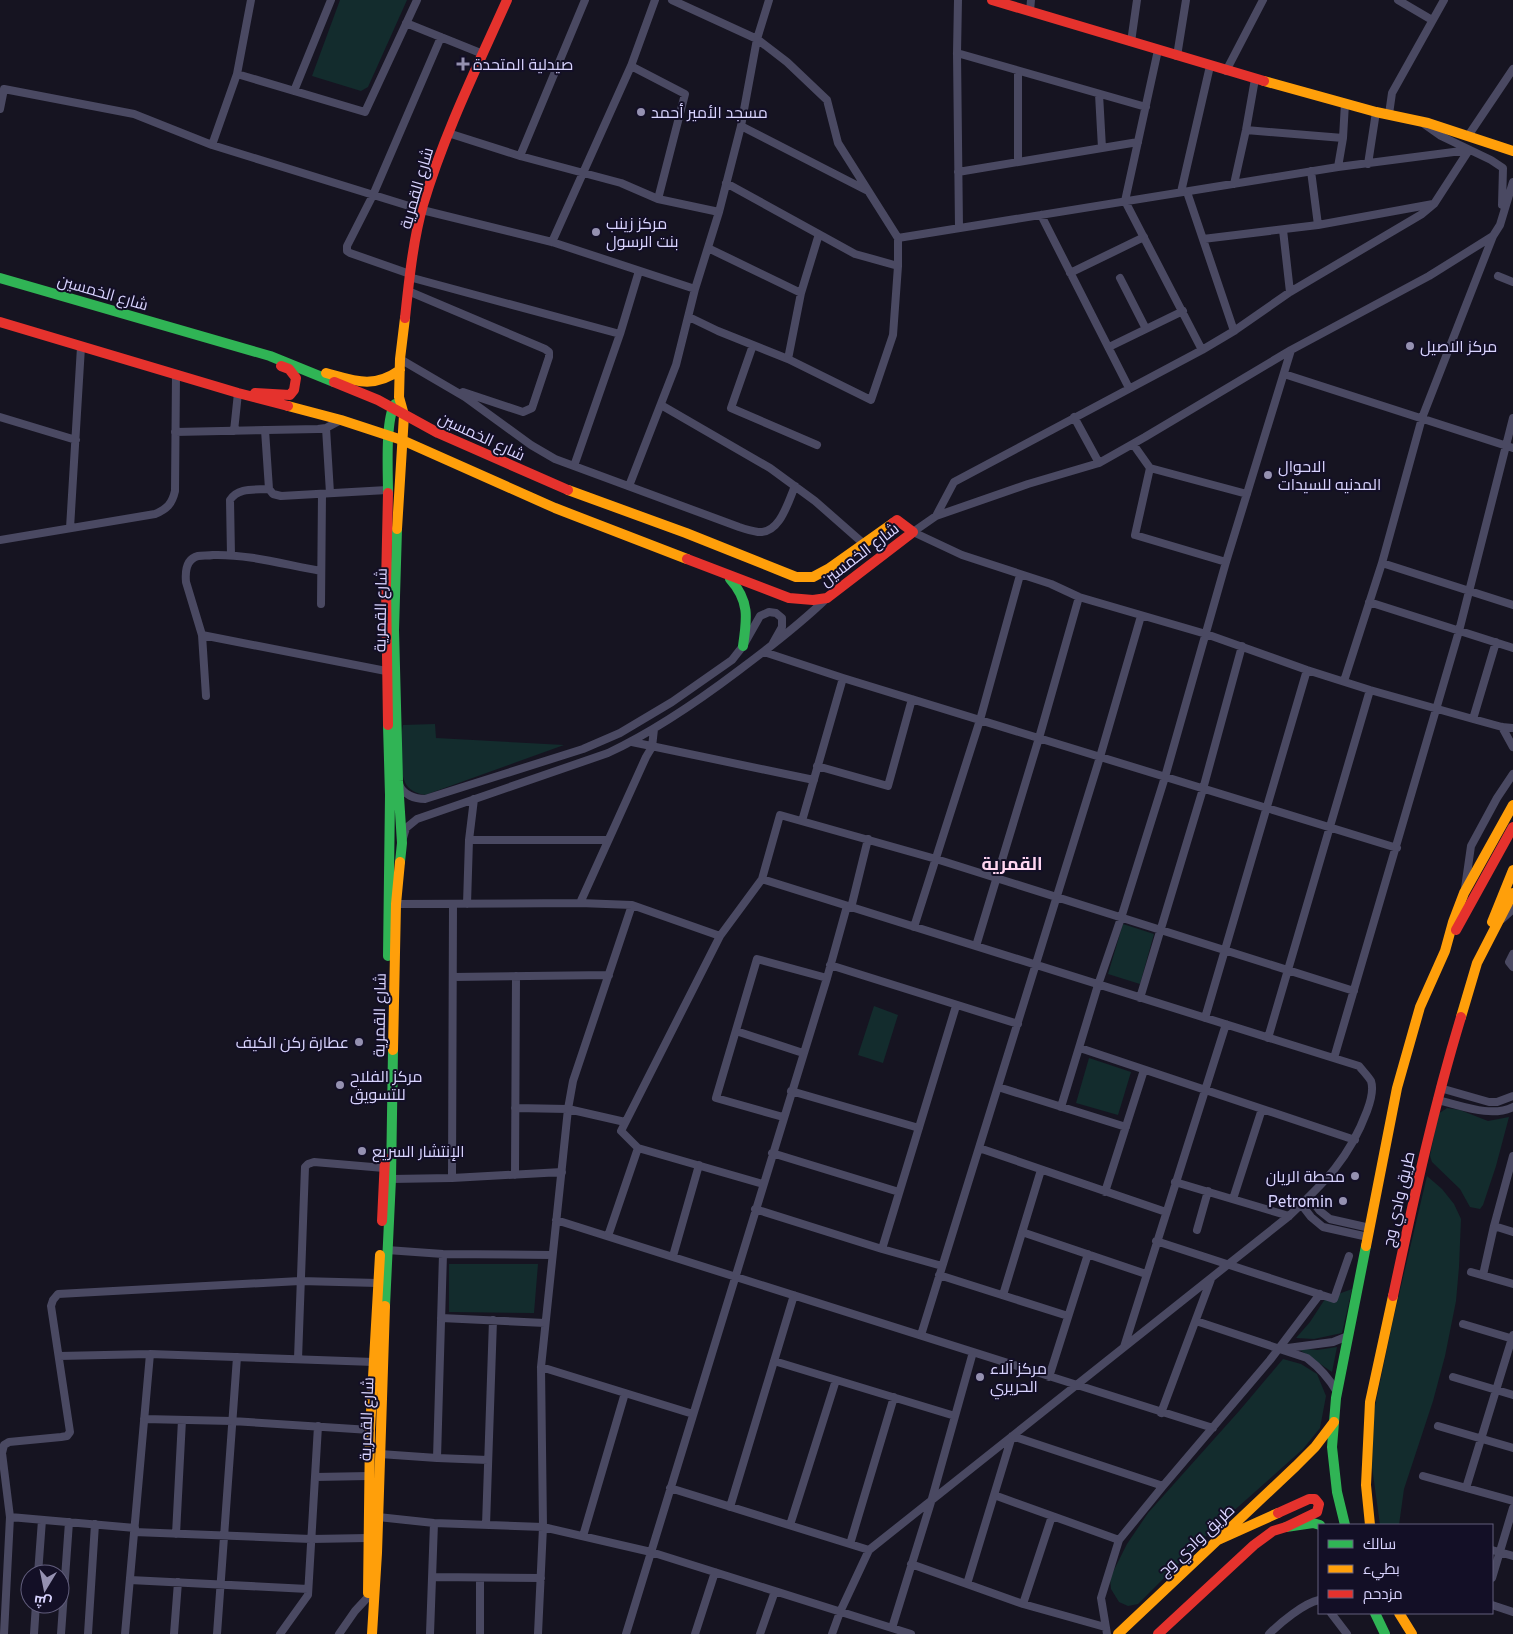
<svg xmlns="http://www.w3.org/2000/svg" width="1513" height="1634" font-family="Overpass,Cairo,sans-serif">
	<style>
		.green { fill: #132c2d }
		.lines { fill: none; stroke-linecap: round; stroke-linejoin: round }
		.street { stroke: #4a4962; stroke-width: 8 }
		.fast { stroke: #30b455; stroke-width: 10 }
		.slow { stroke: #ff9f0a; stroke-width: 10 }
		.jam { stroke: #e5322d; stroke-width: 10 }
		.poi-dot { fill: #9591b1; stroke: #130f26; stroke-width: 2 }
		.labels { text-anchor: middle; stroke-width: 4; stroke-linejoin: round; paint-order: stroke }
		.poi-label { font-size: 16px; fill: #d9d4ff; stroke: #130f26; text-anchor: start }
		.street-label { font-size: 16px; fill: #d9d4ff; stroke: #130f26 }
		.neighbourhood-label { font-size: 18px; font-weight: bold; fill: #ffd6f0; stroke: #130f26 }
	</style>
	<rect width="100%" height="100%" fill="#161421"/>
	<path class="green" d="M340,0H407L368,87L361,91L312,76Z
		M435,724L436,738L564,745L425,795C419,794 413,792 408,787C398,776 400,739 403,725Z
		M1123,924L1154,934L1140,984L1108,974Z
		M874,1006L898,1015L883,1063L858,1055Z
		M1089,1058L1131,1072L1118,1115L1076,1103Z
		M1447,1108L1460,1110L1488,1121L1509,1117L1496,1166L1483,1205L1480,1209L1470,1207L1460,1189L1432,1162L1430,1156L1438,1114Z
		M1427,1176L1442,1189L1454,1204L1461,1219L1459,1267L1456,1301L1445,1356L1433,1401L1404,1489L1399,1525H1380L1372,1467L1374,1411L1393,1320Z
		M449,1264H538L534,1313L449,1312Z
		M1352,1289L1342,1333L1314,1339L1296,1338L1310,1322L1325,1299Z
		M1337,1347L1332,1372L1297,1348L1317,1350Z
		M1283,1359L1301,1364L1317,1374L1326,1396L1320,1428L1303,1449L1211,1531L1138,1604L1128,1606L1119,1602L1111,1589L1110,1578L1127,1544L1148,1513L1240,1410Z"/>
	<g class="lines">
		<path class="street" d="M672,0L757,39L787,62L827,100L838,143L898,238V266L893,335L871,400L788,359L718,331L689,317
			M958,0L957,53L959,228
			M1398,0L1432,20
			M1030,11L1031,0
			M406,23L483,54
			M1131,42L1137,0
			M1158,50L1125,201L1202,350
			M957,53L1146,107
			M1177,56L1186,0
			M631,66L685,94L658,199
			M1018,71V162
			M1226,71L1263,0
			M237,74L365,112L417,0
			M294,91L331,0
			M1099,94L1102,148
			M0,109L4,89L134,114L212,145L422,210L552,242L695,289
			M1389,114L1392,93L1444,0
			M1424,124L1441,136L1491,160L1503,168L1502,205
			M741,126L866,190
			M1246,130L1343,138
			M448,133L520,156L621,183L658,199L719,212L741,126L757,39L769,0
			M1468,136L1513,69
			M212,145L237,74L251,0
			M520,156L585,0
			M1368,164L1376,112
			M1338,167L1343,138L1345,103
			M1311,171L1318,225
			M958,172L1138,142
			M726,183L855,254L898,266
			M1234,184L1246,130L1255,79
			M1181,192L1210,66
			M1187,192L1234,331
			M1041,215L1129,388
			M1283,230L1290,292
			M1493,236L1429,276L1291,350L1145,437L1099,463L1028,484L936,516L913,532L962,555L1051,584L1079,597L1206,634L1307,670L1370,690L1473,719L1502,727L1513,728
			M898,238L1338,167L1469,150
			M1203,239L1318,225L1433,204
			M552,242L631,66L655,0
			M708,248L801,293
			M1070,273L1144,237
			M410,274L350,253L347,251V246L373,195L441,37
			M1498,276L1513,282
			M409,277L620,334
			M1120,278L1146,329
			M408,291L545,349L549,352V357L532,408L523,412L463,392
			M753,345L731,408L817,445
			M1109,347L1183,311
			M400,359L465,397L531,445L555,459L739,527C745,529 752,531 758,532C780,534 788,502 795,486
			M788,359L801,293L819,234
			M1284,374L1513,448
			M661,405L770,468L815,501L864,544
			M0,417L76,440
			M1074,417L1099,463
			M326,428L330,493
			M265,430L269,489L273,494L281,496L387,490
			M234,431L238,393
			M175,432L318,429L326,428L341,420
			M1133,444L1150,468L1247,494
			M574,466L620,334L639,271
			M1150,468L1135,535L1226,562
			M629,486L676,365L695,289L719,212
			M936,516L954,482L1202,350L1234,331L1290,292L1422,214L1434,204L1469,150
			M70,528L81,347
			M0,540L155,514C167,509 172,504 175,491L176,374
			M231,555L230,500C238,487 255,490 269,489
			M1382,563L1513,605
			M321,571C286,565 249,554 213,555C208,556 202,555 198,556C186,559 185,571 186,582L202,635L386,671
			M1369,602L1513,648
			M321,604L322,494
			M202,635L206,696
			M764,652L843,678L1397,848
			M1344,681L1382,563L1422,418L1493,236L1500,225L1513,182
			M1473,719L1496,642
			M1502,727L1513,747
			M632,742L814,780
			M817,766L888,786L912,699
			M399,784C403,795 415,799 425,799L583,749L620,733L672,702L732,660L743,646L760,616L769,612L776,613L782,618V627L773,643
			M802,821L843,678
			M403,838L406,828L417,819L608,753C655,731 697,702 738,671C769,648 799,625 827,598
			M469,840H608
			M762,879L1359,1066C1363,1071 1368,1076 1371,1081C1374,1090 1370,1103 1367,1111C1349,1159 1325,1182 1289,1216L869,1550L840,1612L832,1634
			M1465,888L1471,846L1497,798L1513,774
			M580,903L646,757L652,747L654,729
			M396,904L580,903L632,905L720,936
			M467,904L469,840L474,799
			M851,908L868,839
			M1502,919L1513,909
			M914,927L980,720L1020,575
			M976,946L1039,738L1079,597
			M1513,954L1509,962L1513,967
			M830,965L1018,1024
			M453,977L609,975
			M1140,998L1203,789L1242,646
			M1205,1018L1307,670
			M736,1031L803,1053
			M1268,1038L1370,690
			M1080,1048L1355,1140
			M1334,1058L1459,631L1513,418
			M998,1087L1126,1127
			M1440,1088L1489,1102H1497L1513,1096
			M791,1091L919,1128
			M1437,1100C1461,1105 1490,1118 1513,1107
			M1061,1107L1098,985L1121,918L1165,777L1226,562L1291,350
			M515,1108L568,1109L625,1122
			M783,1117L716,1098L757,959L827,978
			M979,1148L1166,1212
			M772,1153L899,1192
			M515,1175L516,976
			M452,1178L453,904
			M391,1179L452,1178L562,1172
			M1175,1182L1289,1216
			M763,1184L638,1148L621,1131L720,936L762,879L780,815L936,859L1354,991
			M1105,1192L1144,1070
			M1309,1197L1320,1211L1330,1219L1370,1228
			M1233,1199L1262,1109
			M1301,1204L1311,1217L1323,1227L1368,1237
			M755,1209L882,1249L956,1006
			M556,1220L1213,1428
			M1494,1226L1513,1156
			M1197,1230L1208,1191
			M1022,1232L1146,1274
			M608,1236L638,1148
			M1156,1241L1334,1299L1349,1256
			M882,1249L942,1266
			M387,1250L443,1254L552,1255
			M673,1256L699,1165
			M1471,1272L1513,1284
			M939,1275L1068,1316
			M1483,1275L1494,1226L1513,1232
			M1003,1295L1041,1170
			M441,1318L545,1323
			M1196,1321L1307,1358C1320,1368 1329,1378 1337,1392
			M1463,1324L1513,1339
			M921,1335L1100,757L1141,616
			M1124,1347L1226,1024
			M1280,1349L1333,1342L1348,1336
			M59,1356L150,1354
			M298,1359L305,1167L308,1164L314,1162L384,1168
			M774,1361L955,1416
			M541,1367L693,1414
			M1049,1377L1088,1254
			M1453,1377L1513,1395
			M1161,1413L1211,1279
			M144,1419L232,1421L370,1430
			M1438,1426L1513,1448
			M380,1454L437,1458L488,1460
			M437,1458L443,1254
			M1423,1476L1513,1501
			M315,1477L369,1476
			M670,1488L869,1550
			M1466,1488L1513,1335
			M994,1495L1119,1540
			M730,1507L794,1295
			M10,1517L2,1453L4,1445L9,1442L61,1437L67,1436L70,1432L51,1306L53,1300L58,1294L300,1281L378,1283
			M378,1517L434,1523L543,1527L651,1552L911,1634
			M486,1525L493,1320
			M790,1525L836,1380
			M134,1532L311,1539L368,1538
			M176,1534L182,1420
			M583,1536L625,1393
			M850,1544L894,1397
			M1492,1550L1513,1556
			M911,1564L1023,1604L1105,1627
			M38,1574L42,1520
			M433,1577L541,1578
			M1492,1578L1513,1508
			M130,1580L308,1589
			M967,1584L1012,1436L1163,1486
			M1023,1604L1052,1516
			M1492,1605L1513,1612
			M1331,1613L1347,1634
			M892,1628L931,1502L973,1352
			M4,1634L10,1517L135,1528
			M34,1634L36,1604
			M61,1634L69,1522
			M88,1634L95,1524
			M125,1634L150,1354L374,1362
			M174,1634L178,1582
			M217,1634L237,1357
			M280,1634L308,1595L318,1426
			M339,1634L355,1611L368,1597
			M430,1634L434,1523
			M480,1634V1578
			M538,1634L543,1527L541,1367L568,1109L573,1081L632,905
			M626,1634L827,978L847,906
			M695,1634L715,1572
			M760,1634L775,1591
			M1107,1634L1101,1598L1119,1540L1163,1486L1270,1360L1320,1294
			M1269,1634C1280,1623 1304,1603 1319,1600"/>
		<path class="fast" d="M0,278L270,356L334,382
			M388,493C388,472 385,420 395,404
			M397,529L394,630L398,781L402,843L400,862
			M730,579C750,601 747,619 743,646
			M388,725L390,795L388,956
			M385,1306L391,1179L393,1050
			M1345,1525L1337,1492L1332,1447L1336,1398L1366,1246
			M1286,1527L1313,1523L1320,1525
			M1375,1613L1385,1634"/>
		<path class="slow" d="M1264,81L1376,112L1428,123L1513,151
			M326,373C355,381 373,389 400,370
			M288,406L341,420L402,440L555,508L687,559
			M568,490L686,533L796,577H813L828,569L893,523
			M397,529L404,415L399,397L400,359L405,318
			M1492,922L1513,870
			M1461,1017L1477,963L1513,893
			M393,1050L396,904L400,862
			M1366,1246L1397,1088L1420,1007L1445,951L1453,922L1464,893L1513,805
			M1370,1525L1366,1485L1370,1402L1393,1296
			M1218,1540L1278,1513
			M368,1593L370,1430L380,1255
			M1399,1613L1412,1634
			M372,1634L377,1553L385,1306
			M1118,1634L1296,1466L1315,1447L1334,1422"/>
		<path class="jam" d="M992,0L1264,81
			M405,318C409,281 413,240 423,205C444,134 477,67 507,0
			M0,322L238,393L288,406
			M334,382L378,400L438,433L568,490
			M255,393L290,395L294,390L296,378L289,369L281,366
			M687,559L789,598L813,600L827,598L913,532L897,520L893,523
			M388,725L386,586L388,493
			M1456,930L1513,827
			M382,1221L385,1158
			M1393,1296C1413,1202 1433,1109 1461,1017
			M1158,1634L1254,1545L1273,1531L1286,1527L1317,1512L1319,1504L1315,1499H1309L1278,1513"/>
	</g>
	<g class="poi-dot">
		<path d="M460.5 56.5h5v5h5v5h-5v5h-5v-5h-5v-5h5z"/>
		<circle cx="641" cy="112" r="5"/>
		<circle cx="596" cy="232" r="5"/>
		<circle cx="1410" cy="346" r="5"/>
		<circle cx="1268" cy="475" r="5"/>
		<circle cx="359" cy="1042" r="5"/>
		<circle cx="340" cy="1085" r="5"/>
		<circle cx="362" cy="1151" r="5"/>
		<circle cx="1355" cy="1176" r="5"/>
		<circle cx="1343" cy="1201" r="5"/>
		<circle cx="980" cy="1377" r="5"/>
	</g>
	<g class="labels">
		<g class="poi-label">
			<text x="473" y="70">صيدلية المتحدة</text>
			<text x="651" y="118">مسجد الأمير أحمد</text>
			<text x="606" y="229">مركز زينب<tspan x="606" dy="18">بنت الرسول</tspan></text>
			<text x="1420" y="352">مركز الاصيل</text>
			<text x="1278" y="472">الاحوال<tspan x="1278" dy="18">المدنيه للسيدات</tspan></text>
			<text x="349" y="1048" text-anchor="end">عطارة ركن الكيف</text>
			<text x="350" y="1082">مركز الفلاح<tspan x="350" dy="18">للتسويق</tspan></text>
			<text x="372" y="1157">الإنتشار السريع</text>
			<text x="1345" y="1182" text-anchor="end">محطة الريان</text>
			<text x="1333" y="1207" text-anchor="end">Petromin</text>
			<text x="990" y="1374">مركز آلاء<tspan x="990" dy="18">الحريري</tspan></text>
		</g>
		<g class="street-label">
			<text transform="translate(416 188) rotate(-74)" y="6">شارع القمرية</text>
			<text transform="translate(103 292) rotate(16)" y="6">شارع الخمسين</text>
			<text transform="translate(482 436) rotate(25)" y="6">شارع الخمسين</text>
			<text transform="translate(859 554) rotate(-37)" y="6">شارع الخمسين</text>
			<text transform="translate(380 610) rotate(-89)" y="6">شارع القمرية</text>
			<text transform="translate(379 1015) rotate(-89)" y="6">شارع القمرية</text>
			<text transform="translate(1398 1199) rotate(-77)" y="6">طريق وادي وج</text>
			<text transform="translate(366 1419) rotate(-88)" y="6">شارع القمرية</text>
			<text transform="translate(1196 1540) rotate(-43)" y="6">طريق وادي وج</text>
		</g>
		<g class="neighbourhood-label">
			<text x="1012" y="870">القمرية</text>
		</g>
	</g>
	<rect x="1318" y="1524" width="175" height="90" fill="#130f26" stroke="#625e7d"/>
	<rect x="1328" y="1540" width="25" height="8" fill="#30b455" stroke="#625e7d"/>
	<text x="1363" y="1549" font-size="15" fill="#d9d4ff">سالك</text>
	<rect x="1328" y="1565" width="25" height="8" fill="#ff9f0a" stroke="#625e7d"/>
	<text x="1363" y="1574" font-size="15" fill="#d9d4ff">بطيء</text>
	<rect x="1328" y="1590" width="25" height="8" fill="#e5322d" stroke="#625e7d"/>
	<text x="1363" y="1599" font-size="15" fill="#d9d4ff">مزدحم</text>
	<g transform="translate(45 1589) rotate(190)"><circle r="24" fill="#130f26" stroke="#625e7d"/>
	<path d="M0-4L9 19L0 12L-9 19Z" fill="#9591b1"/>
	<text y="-8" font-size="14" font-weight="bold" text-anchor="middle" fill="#d9d4ff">ش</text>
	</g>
</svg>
